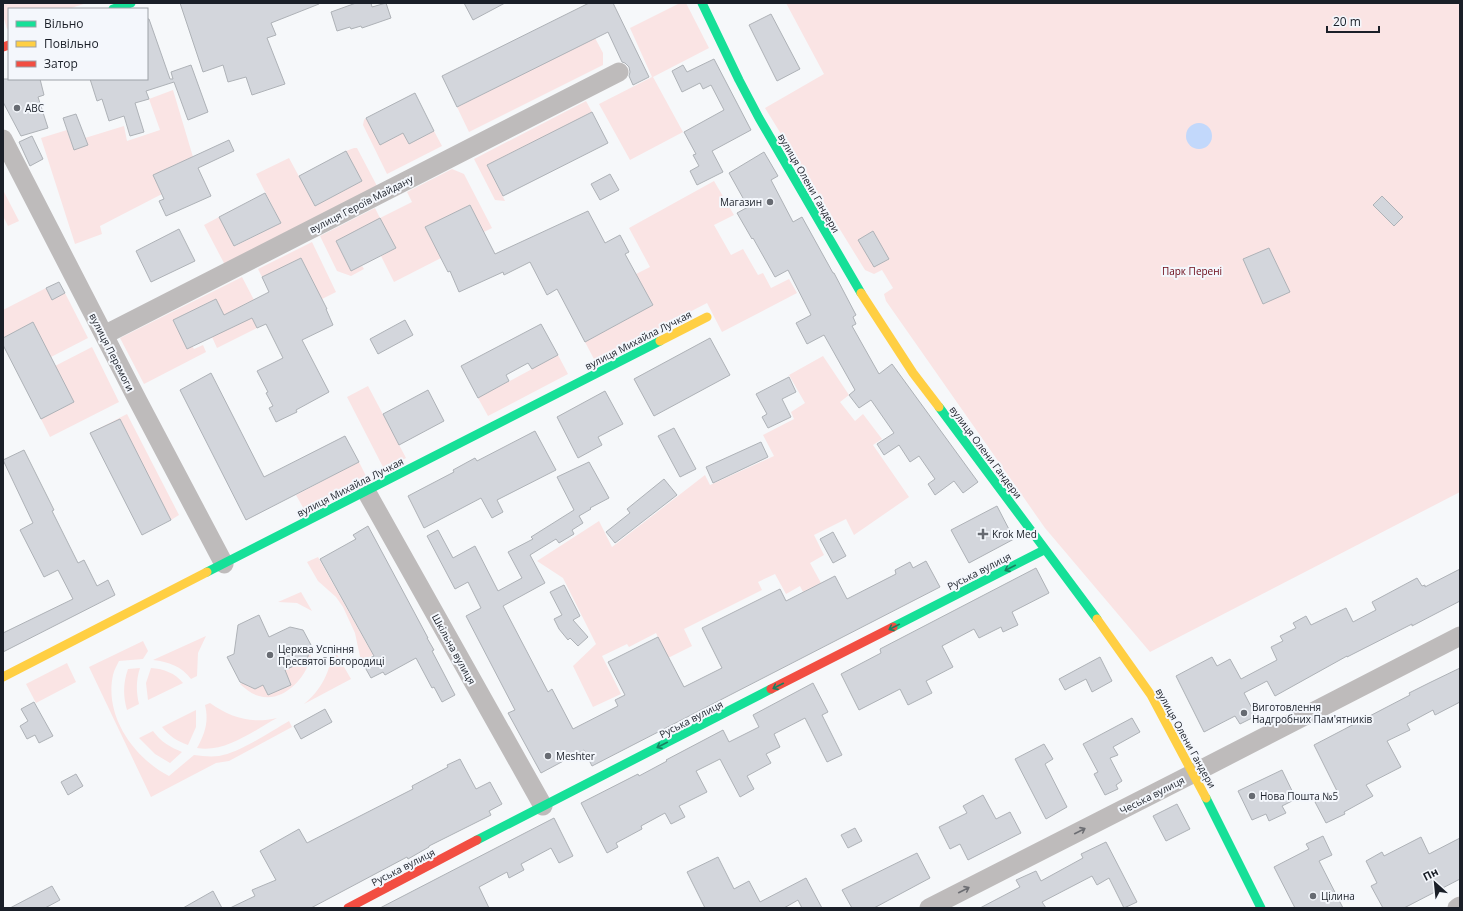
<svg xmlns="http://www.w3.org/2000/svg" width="1463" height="911" font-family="'Open Sans',sans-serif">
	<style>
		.green { fill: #fae4e4 }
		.water { fill: #c2d8fb }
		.building { fill: #d3d6dc; stroke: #aeb2b7 }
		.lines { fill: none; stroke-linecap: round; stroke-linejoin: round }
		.street { stroke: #bebbbb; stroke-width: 19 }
		.fast { stroke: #16e098; stroke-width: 9 }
		.slow { stroke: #ffcf43; stroke-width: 9 }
		.jam { stroke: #f24e42; stroke-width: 9 }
		.oneway { stroke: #188060 }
		.oneway2 { stroke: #6c6d72 }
		.poi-dot { fill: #676b72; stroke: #f4f7fc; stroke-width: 1.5 }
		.labels { text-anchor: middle; stroke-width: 4; stroke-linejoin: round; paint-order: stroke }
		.poi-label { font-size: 10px; fill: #1a1f28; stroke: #f4f7fc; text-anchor: start }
		.street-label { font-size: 10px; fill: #1a1f28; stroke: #f4f7fc }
		.park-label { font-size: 10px; fill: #680513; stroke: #f4f7fc }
	</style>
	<rect width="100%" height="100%" fill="#f6f8fa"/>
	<path class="green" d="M3,3H87L68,9H9V28L7,29L3,15Z
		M680,3H686L709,48L653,77L683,132L630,160L599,104L652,77L630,28Z
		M786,3H1460V492L1150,652L1045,528L886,301L884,294L893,288L882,270L874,274L865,270L765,108L824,74Z
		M595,38L603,53V65L469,132L457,107Z
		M173,90L193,157L153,175L162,194L100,226L102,234L75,244L41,138L67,130L74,150L87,145L85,138L124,126L127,141L160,130L149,99Z
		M586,101L592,112L487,165L505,201L495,200L474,159Z
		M366,118L380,145L403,133L409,144L434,131L442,146L387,174L363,125L364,120Z
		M354,148H357L377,186L225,265L204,225L219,217L235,246L281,223L256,174L289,158L315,206L362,181L346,151Z
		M452,169L464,174L492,228L484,232L470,205L425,227L441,258L394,282L381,256L396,248L380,219L336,241L351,271L362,266L364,269L351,276L337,271L320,236L375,208L380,218L412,202L407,192Z
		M714,181L734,215L714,225L731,255L743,249L758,275L763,273L771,288L789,279L797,293L722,332L707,303L595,361L585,342L653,305L636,274L650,267L629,228Z
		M3,190L19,221L8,226L3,216Z
		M312,242L336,292L322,299L301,258L262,277L258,269Z
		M242,277L254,300L245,304L257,328L217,348L212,337L230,328L216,299L173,320L187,349L192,346L194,349L203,345L206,352L144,384L120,338Z
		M46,288L52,300L65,293L88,338L51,357L33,322L3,338V310Z
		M92,347L119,402L50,437L41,419L74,402L55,366Z
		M558,355L568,374L488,416L478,398Z
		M823,356L849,395L840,402L855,421L863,414L882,439L873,445L909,497L854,535L846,519L814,535L824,555L810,563L821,583L803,592L800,586L786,594L775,574L758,582L762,590L684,629L692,646L668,658L656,633L629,647L627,644L602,656L621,694L593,707L573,666L596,644L563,578L537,561L599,521L612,547L705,475L710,485L774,456L763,435L794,419L791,412L805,403L789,375Z
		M368,386L406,458L384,469L347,397Z
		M127,414L179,515L171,520L120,419L90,433Z
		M359,462L367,478L305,511L296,495Z
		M318,557L373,655L361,661L355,633L343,607L336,597L318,581L307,562Z
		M301,592L312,611L297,603L278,602Z
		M206,636L198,653L197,676L191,679C181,666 169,662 153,660Z
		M143,641L148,651L143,659L119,661C117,665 114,670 113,675C104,716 134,758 169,776L194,755C202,756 210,757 219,756C239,753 270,732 289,721L292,727L229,761L216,763L151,797L89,667Z
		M311,645C313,650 311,654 310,660C304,680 282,703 259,696C251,694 246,689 240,684L246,681L248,686L255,689L263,685L268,695L291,685L285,670L307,660Z
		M332,646L351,679L304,704C321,691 333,668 332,646Z
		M67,663L76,682L36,703L26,684Z
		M140,668C136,680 136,692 139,704L127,710C123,696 123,683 128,669Z
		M151,668C164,669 175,673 183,683L148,700L146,683Z
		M210,703C231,718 252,724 277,718C253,731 225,753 197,748C205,734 209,721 205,705Z
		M196,710V727L188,745C177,741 169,736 162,727Z
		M153,731C161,742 170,747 182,752L170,763L155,754L139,738Z"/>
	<path class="water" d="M1186 136a13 13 0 1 1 26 0a13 13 0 1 1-26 0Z"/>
	<path class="building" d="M180,3H318L319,4L271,23L276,35L267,38L285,84L252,95L246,77L228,82L223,65L203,72Z
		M356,3H371L372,7L386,3L391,18L362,28L361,26L351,29L350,27L337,31L331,12Z
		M464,3H505L473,20Z
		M589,3H613L649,77L633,85L629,76L630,72L629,67L625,63L622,62L608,32L457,107L442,76Z
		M771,14L800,69L777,81L749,25Z
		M147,19H149L170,79H173L171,72L191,65L208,112L188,120L174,82L146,91L149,99L135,103L144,132L130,136L124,116L109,121L102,99L97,101L90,79H147Z
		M714,59L751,130L712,151L723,172L697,185L690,171L699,166L693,155L696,154L684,132L724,110L711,85L703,89L700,83L682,92L672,71L683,65L687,72Z
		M3,79H40L44,95L38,97L48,128L21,136L3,102Z
		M415,93L434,131L409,144L403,133L380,145L366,118Z
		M592,112L608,143L503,196L487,165Z
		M76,114L88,145L74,150L63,118Z
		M32,136L43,159L30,166L19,142Z
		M229,140L234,151L198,168L211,196L166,216L159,201L164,199L153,175Z
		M346,151L362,181L315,206L299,176Z
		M764,152L778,176L771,180L793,222L802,217L833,273H834L856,315L853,317L856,324L852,326L879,374L892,364L978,482L963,493L954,481L935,495L928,484L935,479L919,456L910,462L899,445L884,455L877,444L894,433L871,400L859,408L849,395L855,390L824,335L807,344L796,323L811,315L788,270L775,277L753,238L752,239L737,213L748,207L729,173Z
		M610,174L619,190L600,200L591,184Z
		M265,193L281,223L234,246L219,217Z
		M1382,196L1403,217L1394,226L1373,205Z
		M470,205L495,254L588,211L605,243L620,235L629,252L625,254L653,305L585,342L557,289L547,295L530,262L504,275L503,272L459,292L450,271L448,272L425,227Z
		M380,218L396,248L351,271L336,241Z
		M179,229L195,261L151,282L136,251Z
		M873,231L889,259L874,267L858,240Z
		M1269,248L1290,292L1263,304L1243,259Z
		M301,258L327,309H326L333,325L302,340L329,392L296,410L297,412L276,422L269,408L273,406L266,393L268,392L257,371L283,358L266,324L257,328L252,318L187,349L173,320L216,299L224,315L269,292L262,277Z
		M59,282L65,293L52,300L46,288Z
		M405,320L413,335L378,354L370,339Z
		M33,322L74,402L41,419L3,345V338Z
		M541,324L558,355L532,369L528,363L506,375L509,381L478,398L461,366Z
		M710,338L730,375L654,416L634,379Z
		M211,373L264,477L345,436L359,462L246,520L180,390Z
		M789,377L796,392L782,399L791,417L768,428L762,417L767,414L756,394Z
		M428,390L444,421L399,445L383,414Z
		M605,391L623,424L598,437L602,445L578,458L557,417Z
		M120,419L171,520L142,535L90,433Z
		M674,428L696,469L680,477L658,436Z
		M535,431L556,470L497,500L503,512L492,518L481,498L424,528L408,496L454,472L453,470L475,458L477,461Z
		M761,442L768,457L713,483L706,467Z
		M24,450L54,510L52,511L78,563L84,560L97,586L108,580L115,595L3,652V633L73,599L58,570L44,577L20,530L33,523L3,460Z
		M589,462L609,498L590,508L591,509L579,516L583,523L572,530L574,534L559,543L556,539L530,555L545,583L503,606L548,692L552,689L573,729L618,706L615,700L625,695L608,662L658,637L684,687L722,668L702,628L780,589L786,601L835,576L847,599L896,574L895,570L910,562L913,568L926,561L940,587L592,766L584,750L541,773L508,713L515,710L466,616L481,608L468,582L455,589L427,536L438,530L453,558L475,546L498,591L522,578L508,552L533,539L531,537L574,510L557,477Z
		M664,479L677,495L615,543L606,532L630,513L627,509Z
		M997,506L1014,539L969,563L951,530Z
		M368,526L428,638H427L434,650L432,651L455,695L442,702L434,687L432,688L416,658L385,675L383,672L371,678L362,662L374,656L320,559L356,539L353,535Z
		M833,532L846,556L833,563L820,539Z
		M1036,568L1049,593L1012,612L1018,625L1003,632L1001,627L979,638L974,629L942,646L953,667L926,681L932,693L908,705L900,689L859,710L841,674L881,653L880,649Z
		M1460,569V601L1412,626V624L1347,657V656L1275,696L1267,681L1244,693L1256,716L1240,724L1235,716L1204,732L1176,676L1212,657L1217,666L1230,659L1241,679L1277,660L1271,647L1283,641L1280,636L1296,628L1293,623L1306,616L1311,625L1346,608L1353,622L1376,610L1372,602L1417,578L1422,586L1425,585V587Z
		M564,585L580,616L573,620L588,637L578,646L570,638L568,640L559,629L554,619L562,615L550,592Z
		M259,615L269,637L290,627L303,630L311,645L307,660L285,670L291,685L268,695L263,685L255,689L240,682L227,657L234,654L238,625Z
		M1100,657L1112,681L1092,692L1086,679L1065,690L1059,679Z
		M1460,668V702L1435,715L1433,710L1407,724L1410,730L1387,741L1401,767L1366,785L1373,796L1344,812L1345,814L1326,823L1315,802L1337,791L1314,745L1410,695L1409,693L1429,683Z
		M813,683L828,712L822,715L842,755L827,762L805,718L774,734L780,747L766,754L771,763L747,776L754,789L740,797L720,759L696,771L707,792L679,806L685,817L671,824L665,813L641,826L642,829L616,843L618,847L607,853L581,803L638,774L639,776L667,761L666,760L723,730L729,742L759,727L753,715Z
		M34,702L53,736L39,743L35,735L27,739L20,726L28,721L21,709Z
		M325,709L332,722L301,739L294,726Z
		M1132,718L1140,732L1113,747L1118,755L1110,758L1122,781L1116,785L1118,789L1105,795L1094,774L1098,772L1083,744Z
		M1044,744L1053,759L1045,764L1067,807L1046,819L1015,759Z
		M460,759L476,789L490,782L502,804L489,811L491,815L429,846V847L408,859L407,857L311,908H230L255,896L252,890L276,880L260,851L299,829L307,843L413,789L412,786L448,767L447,765Z
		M1282,770L1296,799L1282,806L1286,813L1269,821L1266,814L1252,820L1238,791Z
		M76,774L83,786L68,795L61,782Z
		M983,795L996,819L1010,812L1021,833L968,860L960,844L950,849L939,827L967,813L963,806Z
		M1177,804L1190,829L1166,841L1153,816Z
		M554,818L573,856L559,863L551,848L521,864L524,870L509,878L507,872L479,887L489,908H380Z
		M855,828L862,841L848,848L841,835Z
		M1323,836L1332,855L1319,861L1343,908H1295L1274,867L1309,849L1306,844Z
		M1421,837L1429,854L1460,838V879L1404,908H1383L1371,886L1377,883L1366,861L1382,852L1384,856Z
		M1106,842L1137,902L1124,908L1109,878L1097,885L1092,876L1042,902L1046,908H980L1020,887L1016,880L1036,871L1041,881L1083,858L1081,854Z
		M917,853L930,878L874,908H852L842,890Z
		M718,857L734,889L749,881L760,902L806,878L822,908H802L798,900L784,908H705L687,872Z
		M52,886L60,900L45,908H10Z
		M213,891L222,908H183Z"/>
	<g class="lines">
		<path class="street" d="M3,139L138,401L224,564
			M104,335L619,72
			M366,491L543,806
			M929,908L1194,773L1460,636
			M1457,908L1460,906"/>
		<path class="fast" d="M702,3L739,80L759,118L861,293
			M113,9L131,3
			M939,407L1097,619
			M207,572L660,341
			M893,627L1044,550
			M1206,798L1261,908
			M477,840L771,689"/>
		<path class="slow" d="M861,293L913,373L939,407
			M660,341L707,317
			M1097,619L1151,695L1206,798
			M3,677L207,572"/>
		<path class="jam" d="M3,47L9,45
			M771,689L893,627
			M348,908L477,840"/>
	</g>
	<defs><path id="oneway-shaft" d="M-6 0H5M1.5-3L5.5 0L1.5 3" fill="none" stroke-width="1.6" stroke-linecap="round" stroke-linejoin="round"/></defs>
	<g class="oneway">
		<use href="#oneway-shaft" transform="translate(1010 568) rotate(153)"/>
		<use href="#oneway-shaft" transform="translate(894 627) rotate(153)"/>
		<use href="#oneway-shaft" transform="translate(778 686) rotate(153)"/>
		<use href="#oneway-shaft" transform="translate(662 745) rotate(153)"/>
	</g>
	<g class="oneway2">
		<use href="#oneway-shaft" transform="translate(1080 831) rotate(-27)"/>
		<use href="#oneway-shaft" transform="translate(964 890) rotate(-27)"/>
	</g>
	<g class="poi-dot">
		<circle cx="17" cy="108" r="4"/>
		<circle cx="770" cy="202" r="4"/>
		<path d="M981 528h4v4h4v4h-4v4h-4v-4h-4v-4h4z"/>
		<circle cx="270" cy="655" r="4"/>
		<circle cx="1244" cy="713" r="4"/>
		<circle cx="548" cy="756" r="4"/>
		<circle cx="1252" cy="796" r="4"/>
		<circle cx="1313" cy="896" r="4"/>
	</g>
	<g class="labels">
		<g class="poi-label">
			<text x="25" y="112">ABC</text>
			<text x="762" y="206" text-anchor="end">Магазин</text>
			<text x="992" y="538">Krok Med</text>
			<text x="278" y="653">Церква Успіння<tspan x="278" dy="12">Пресвятої Богородиці</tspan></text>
			<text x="1252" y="711">Виготовлення<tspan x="1252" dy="12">Надгробних Пам'ятників</tspan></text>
			<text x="556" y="760">Meshter</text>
			<text x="1260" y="800">Нова Пошта №5</text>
			<text x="1321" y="900">Цілина</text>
		</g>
		<g class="street-label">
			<text transform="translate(809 183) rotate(60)" y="4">вулиця Олени Гандери</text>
			<text transform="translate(361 204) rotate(-27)" y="4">вулиця Героїв Майдану</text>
			<text transform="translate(638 340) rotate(-27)" y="4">вулиця Михайла Лучкая</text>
			<text transform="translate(112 352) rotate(63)" y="4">вулиця Перемоги</text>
			<text transform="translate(986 452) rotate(53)" y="4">вулиця Олени Гандери</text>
			<text transform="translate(350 487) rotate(-27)" y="4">вулиця Михайла Лучкая</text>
			<text transform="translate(979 571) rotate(-27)" y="4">Руська вулиця</text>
			<text transform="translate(454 649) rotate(61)" y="4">Шкільна вулиця</text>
			<text transform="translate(691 719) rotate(-27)" y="4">Руська вулиця</text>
			<text transform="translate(1186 738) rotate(61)" y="4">вулиця Олени Гандери</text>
			<text transform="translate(1152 795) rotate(-27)" y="4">Чеська вулиця</text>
			<text transform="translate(403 867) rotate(-27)" y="4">Руська вулиця</text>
		</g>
		<g class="park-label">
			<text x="1192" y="275">Парк Перені</text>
		</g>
	</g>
	<rect width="1463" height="911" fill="none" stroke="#1a1f28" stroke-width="8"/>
	<rect x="8" y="8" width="140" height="72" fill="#f4f7fc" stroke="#9da1a7"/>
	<rect x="16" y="21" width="20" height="6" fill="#16e098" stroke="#9da1a7"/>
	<text x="44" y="28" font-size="12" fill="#1a1f28">Вільно</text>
	<rect x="16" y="41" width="20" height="6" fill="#ffcf43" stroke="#9da1a7"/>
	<text x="44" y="48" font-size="12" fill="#1a1f28">Повільно</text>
	<rect x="16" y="61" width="20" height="6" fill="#f24e42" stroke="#9da1a7"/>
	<text x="44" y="68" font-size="12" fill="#1a1f28">Затор</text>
	<g transform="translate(1435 883) rotate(333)" stroke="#f4f7fc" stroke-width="3" paint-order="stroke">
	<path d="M0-3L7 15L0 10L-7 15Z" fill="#1a1f28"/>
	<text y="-6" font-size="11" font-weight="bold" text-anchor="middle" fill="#1a1f28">Пн</text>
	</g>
	<path d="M1327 26v6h52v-6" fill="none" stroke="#1a1f28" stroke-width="2"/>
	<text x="1333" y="26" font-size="12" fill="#1a1f28" stroke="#f4f7fc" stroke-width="3" paint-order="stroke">20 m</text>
</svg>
